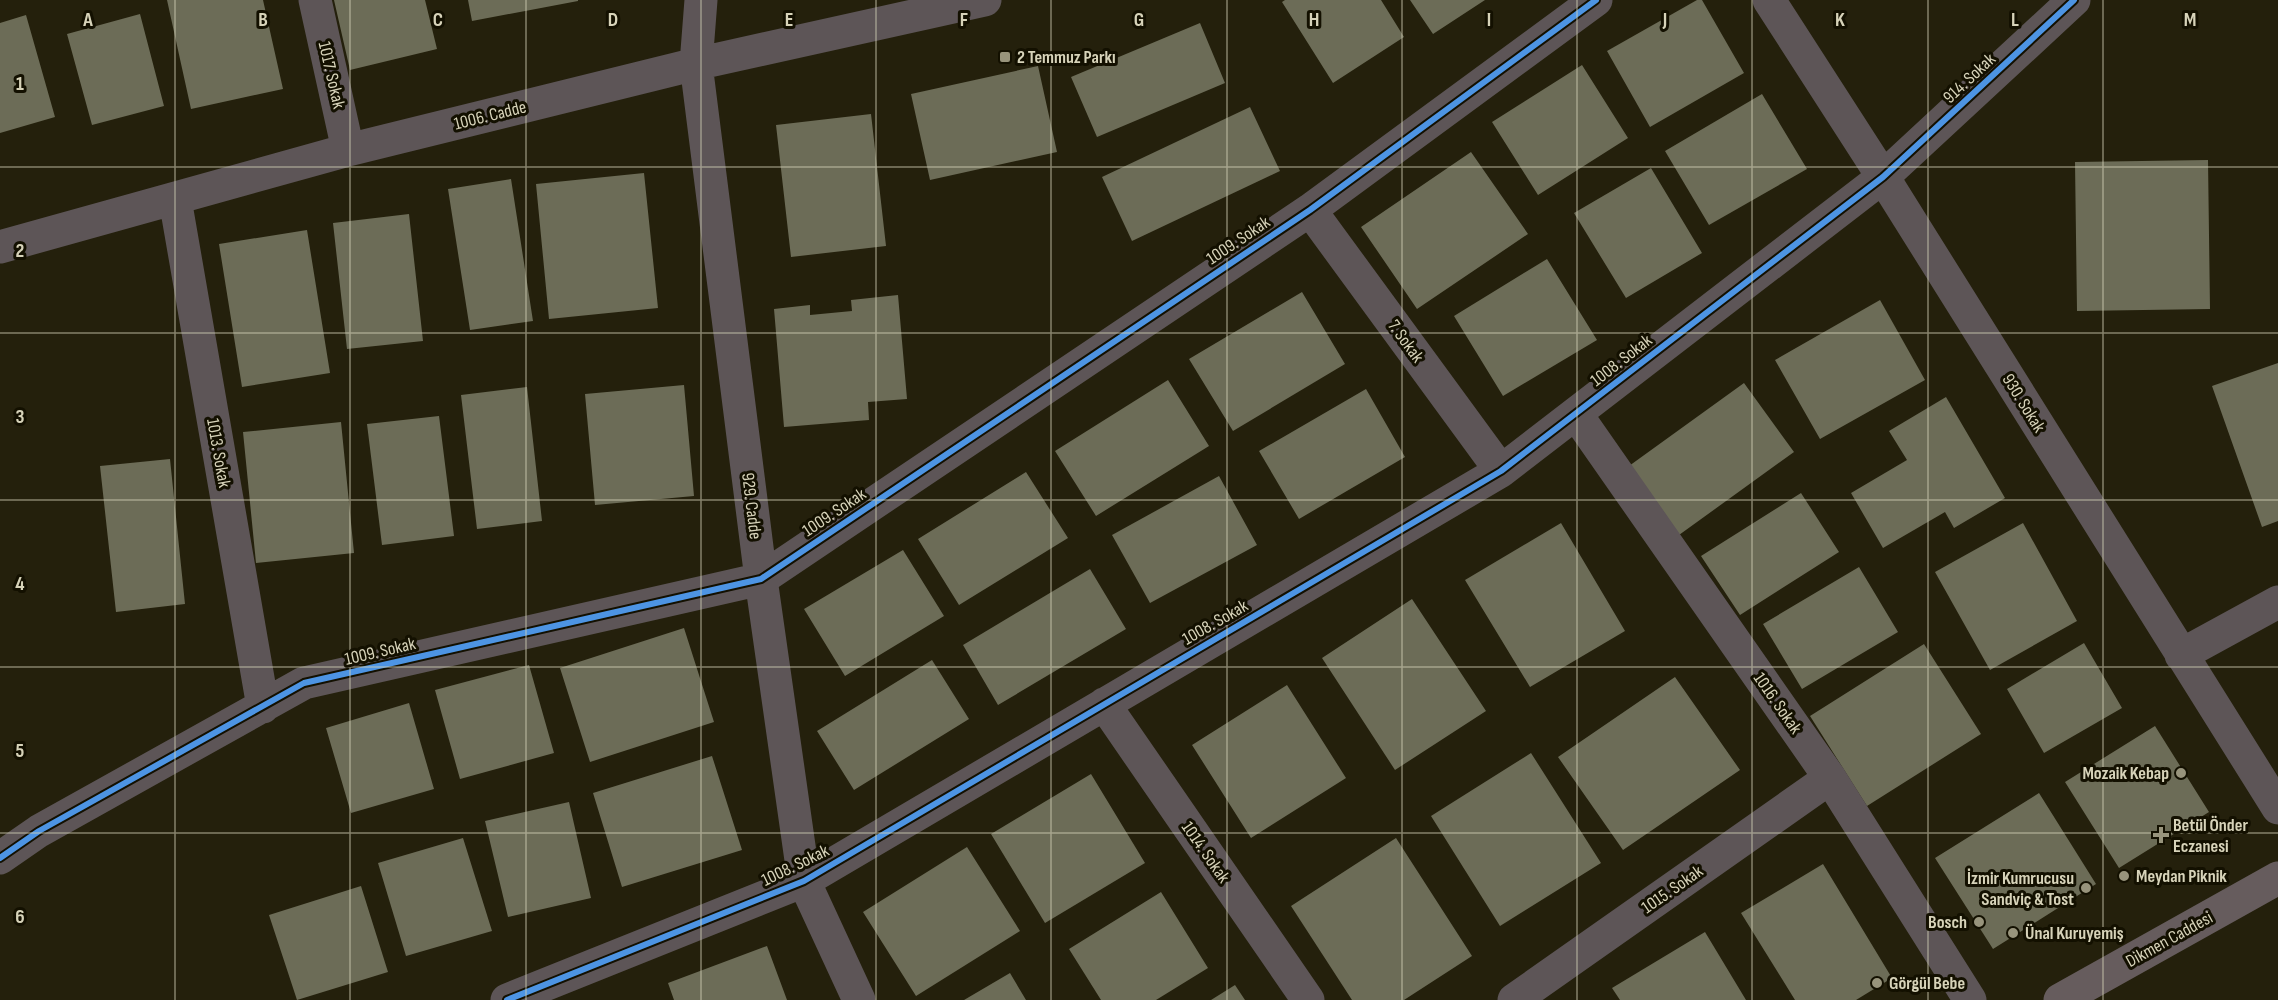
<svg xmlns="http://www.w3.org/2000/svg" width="2278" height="1000" font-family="'Sofia Sans Condensed',sans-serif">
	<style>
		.building { fill: #6c6c57 }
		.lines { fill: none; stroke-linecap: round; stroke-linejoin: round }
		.minor { stroke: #5d5557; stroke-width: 33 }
		.major { stroke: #665c5d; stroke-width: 33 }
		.cycleway-casing { stroke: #131000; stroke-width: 10 }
		.cycleway { stroke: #4d94e3; stroke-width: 6 }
		.grid { fill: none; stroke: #d7d3b9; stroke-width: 1.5; stroke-opacity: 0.55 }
		.poi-dot { fill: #98947c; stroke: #131000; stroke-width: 2 }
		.labels { text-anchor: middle; stroke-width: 6; stroke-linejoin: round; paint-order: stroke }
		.poi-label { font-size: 18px; font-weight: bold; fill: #d7d3b9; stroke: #131000; text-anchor: start }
		.street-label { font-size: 18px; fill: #d7d3b9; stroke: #131000 }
		.grid-label { font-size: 20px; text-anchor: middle; font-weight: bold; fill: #d7d3b9; stroke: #131000; stroke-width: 6; stroke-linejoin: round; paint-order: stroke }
	</style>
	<rect width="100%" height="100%" fill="#24200c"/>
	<path class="building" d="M167,0H263L283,89L191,109Z
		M334,0H425L437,49L350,70Z
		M468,0H578V1L472,21Z
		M1285,0H1381L1404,37L1333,83L1282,2Z
		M1410,0H1485L1433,34Z
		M1697,0H1702L1744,73L1650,127L1607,51Z
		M140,14L164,106L92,125L67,34Z
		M26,15L55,117L0,133V23Z
		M1200,23L1225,83L1097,137L1071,77Z
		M1582,65L1628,138L1538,195L1492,122Z
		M1038,66L1057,152L930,180L911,94Z
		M1762,94L1807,169L1709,225L1665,151Z
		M1250,107L1280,171L1132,241L1102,177Z
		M871,114L886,246L791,257L776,125Z
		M1471,152L1528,234L1417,309L1361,227Z
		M2208,160L2210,309L2077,311L2075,162Z
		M1651,168L1702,253L1626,298L1574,213Z
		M644,173L658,308L549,319L536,184Z
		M511,179L533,321L470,330L448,189Z
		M409,214L423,341L347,349L333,223Z
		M307,230L330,373L242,387L219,244Z
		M1547,259L1597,340L1503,396L1454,316Z
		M1302,292L1345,364L1233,431L1189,359Z
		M898,295L907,399L868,402L869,420L784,427L774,309L810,305V315L852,311L851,300Z
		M1880,300L1925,380L1820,439L1775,360Z
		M2278,363V521L2262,527L2212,386Z
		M1168,380L1209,446L1096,516L1055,451Z
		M1744,383L1794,452L1679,535L1629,466Z
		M684,385L694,496L595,505L585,394Z
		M527,387L542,521L477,529L461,395Z
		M1366,389L1405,457L1299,519L1259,451Z
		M1946,397L2005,498L1954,528L1945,512L1883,548L1851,493L1907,460L1889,431Z
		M439,416L454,536L382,545L367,424Z
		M341,422L354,553L256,563L243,432Z
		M170,459L185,604L116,612L100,466Z
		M1026,472L1068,538L959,605L918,539Z
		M1219,476L1257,545L1150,603L1112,535Z
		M1801,493L1839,552L1740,615L1701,556Z
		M1561,523L1625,631L1530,687L1465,580Z
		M2023,523L2077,621L1990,670L1935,572Z
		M903,550L944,616L845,676L804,609Z
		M1859,567L1898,632L1802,689L1763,624Z
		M1090,569L1126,629L998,705L963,645Z
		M1412,599L1486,711L1395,770L1322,658Z
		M684,628L714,722L590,762L560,668Z
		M2084,643L2122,708L2044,753L2007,689Z
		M1924,644L1981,734L1867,806L1810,716Z
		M932,660L969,719L854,790L817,731Z
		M529,665L554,753L460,779L435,690Z
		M1675,677L1740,770L1623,850L1558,757Z
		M1287,685L1346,778L1251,838L1192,745Z
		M409,703L434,789L351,813L326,728Z
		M2155,726L2209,812L2119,868L2065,782Z
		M1531,753L1601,863L1500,926L1431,816Z
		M712,756L742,850L622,887L593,793Z
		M1091,774L1145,863L1045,923L991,834Z
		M2039,793L2096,884L1993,949L1935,858Z
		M569,802L591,898L508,917L485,821Z
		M463,838L492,931L406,956L378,863Z
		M1396,838L1472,956L1404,1000H1352L1291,906Z
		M967,847L1020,931L916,996L863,912Z
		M1823,864L1892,978L1856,1000H1795L1741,913Z
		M361,886L388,972L297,1000L269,915Z
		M1161,892L1208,968L1156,1000H1101L1069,949Z
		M1705,932L1746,1000H1620L1612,988Z
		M767,946L787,1000H674L668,983Z
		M1010,973L1026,1000H964Z
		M1235,985L1245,1000H1211Z"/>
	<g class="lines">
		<path class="minor" d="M315,0L348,150
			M701,0L696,64L761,579L804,881L859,1000
			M1769,0L1883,177L2278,808
			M175,199L263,707
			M1310,210L1501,471
			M0,247L348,150L696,64L985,0
			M1576,414L1830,778L1970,1000
			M2181,655L2278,602
			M1104,704L1308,1000
			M0,858L39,831L304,683L761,579L1310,210L1596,0
			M507,1000L804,881L1501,471L1883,177L2074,0
			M1514,1000L1830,778"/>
		<path class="major" d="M2060,1000L2278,878"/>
		<g class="cycleway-casing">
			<path id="cycleway" d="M0,858L39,831L304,683L761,579L1310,210L1596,0
				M507,1000L804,881L1501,471L1883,177L2074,0"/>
		</g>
		<use href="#cycleway" class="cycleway"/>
	</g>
	<path class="grid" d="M175,0V1000M350,0V1000M526,0V1000M701,0V1000M876,0V1000M1051,0V1000M1227,0V1000M1402,0V1000M1577,0V1000M1752,0V1000M1928,0V1000M2103,0V1000M0,167H2278M0,333H2278M0,500H2278M0,667H2278M0,833H2278"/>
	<g class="poi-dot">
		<rect x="999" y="51" width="12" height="12" rx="3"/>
		<circle cx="2181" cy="773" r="6"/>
		<path d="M2158 826h6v6h6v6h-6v6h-6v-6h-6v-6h6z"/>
		<circle cx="2124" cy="876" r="6"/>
		<circle cx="2086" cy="888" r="6"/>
		<circle cx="1979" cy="922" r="6"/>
		<circle cx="2013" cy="933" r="6"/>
		<circle cx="1877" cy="983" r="6"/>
	</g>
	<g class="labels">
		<g class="poi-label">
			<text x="1017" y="63">2 Temmuz Parkı</text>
			<text x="2169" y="779" text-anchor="end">Mozaik Kebap</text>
			<text x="2173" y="831">Betül Önder<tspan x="2173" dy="21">Eczanesi</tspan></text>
			<text x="2136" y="882">Meydan Piknik</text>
			<text x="2074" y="884" text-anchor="end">İzmir Kumrucusu<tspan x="2074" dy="21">Sandviç &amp; Tost</tspan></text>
			<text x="1967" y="928" text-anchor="end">Bosch</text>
			<text x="2025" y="939">Ünal Kuruyemiş</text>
			<text x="1889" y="989">Görgül Bebe</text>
		</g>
		<g class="street-label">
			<text transform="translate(332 75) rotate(77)" y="6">1017. Sokak</text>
			<text transform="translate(1969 78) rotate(-43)" y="6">914. Sokak</text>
			<text transform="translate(490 115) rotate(-14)" y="6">1006. Cadde</text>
			<text transform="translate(1238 240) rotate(-34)" y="6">1009. Sokak</text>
			<text transform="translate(1406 341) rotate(54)" y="6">7. Sokak</text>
			<text transform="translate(1621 360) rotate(-38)" y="6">1008. Sokak</text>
			<text transform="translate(2024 403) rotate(58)" y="6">930. Sokak</text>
			<text transform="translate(219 453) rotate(80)" y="6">1013. Sokak</text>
			<text transform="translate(752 506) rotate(83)" y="6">929. Cadde</text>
			<text transform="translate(834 512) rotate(-34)" y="6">1009. Sokak</text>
			<text transform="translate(1215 622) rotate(-30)" y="6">1008. Sokak</text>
			<text transform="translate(380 651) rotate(-13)" y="6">1009. Sokak</text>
			<text transform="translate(1778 703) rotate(55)" y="6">1016. Sokak</text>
			<text transform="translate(1206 852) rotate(55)" y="6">1014. Sokak</text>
			<text transform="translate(795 865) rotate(-26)" y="6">1008. Sokak</text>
			<text transform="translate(1672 889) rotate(-35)" y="6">1015. Sokak</text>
			<text transform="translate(2169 939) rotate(-29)" y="6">Dikmen Caddesi</text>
		</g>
	</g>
	<g class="grid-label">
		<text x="88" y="26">A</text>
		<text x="263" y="26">B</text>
		<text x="438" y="26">C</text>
		<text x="613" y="26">D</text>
		<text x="789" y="26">E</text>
		<text x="964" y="26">F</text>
		<text x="1139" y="26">G</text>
		<text x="1314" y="26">H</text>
		<text x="1489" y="26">I</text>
		<text x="1665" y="26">J</text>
		<text x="1840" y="26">K</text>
		<text x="2015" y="26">L</text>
		<text x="2190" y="26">M</text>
		<text x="20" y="90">1</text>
		<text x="20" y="257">2</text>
		<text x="20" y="423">3</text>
		<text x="20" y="590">4</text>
		<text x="20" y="757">5</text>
		<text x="20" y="923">6</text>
	</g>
</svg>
